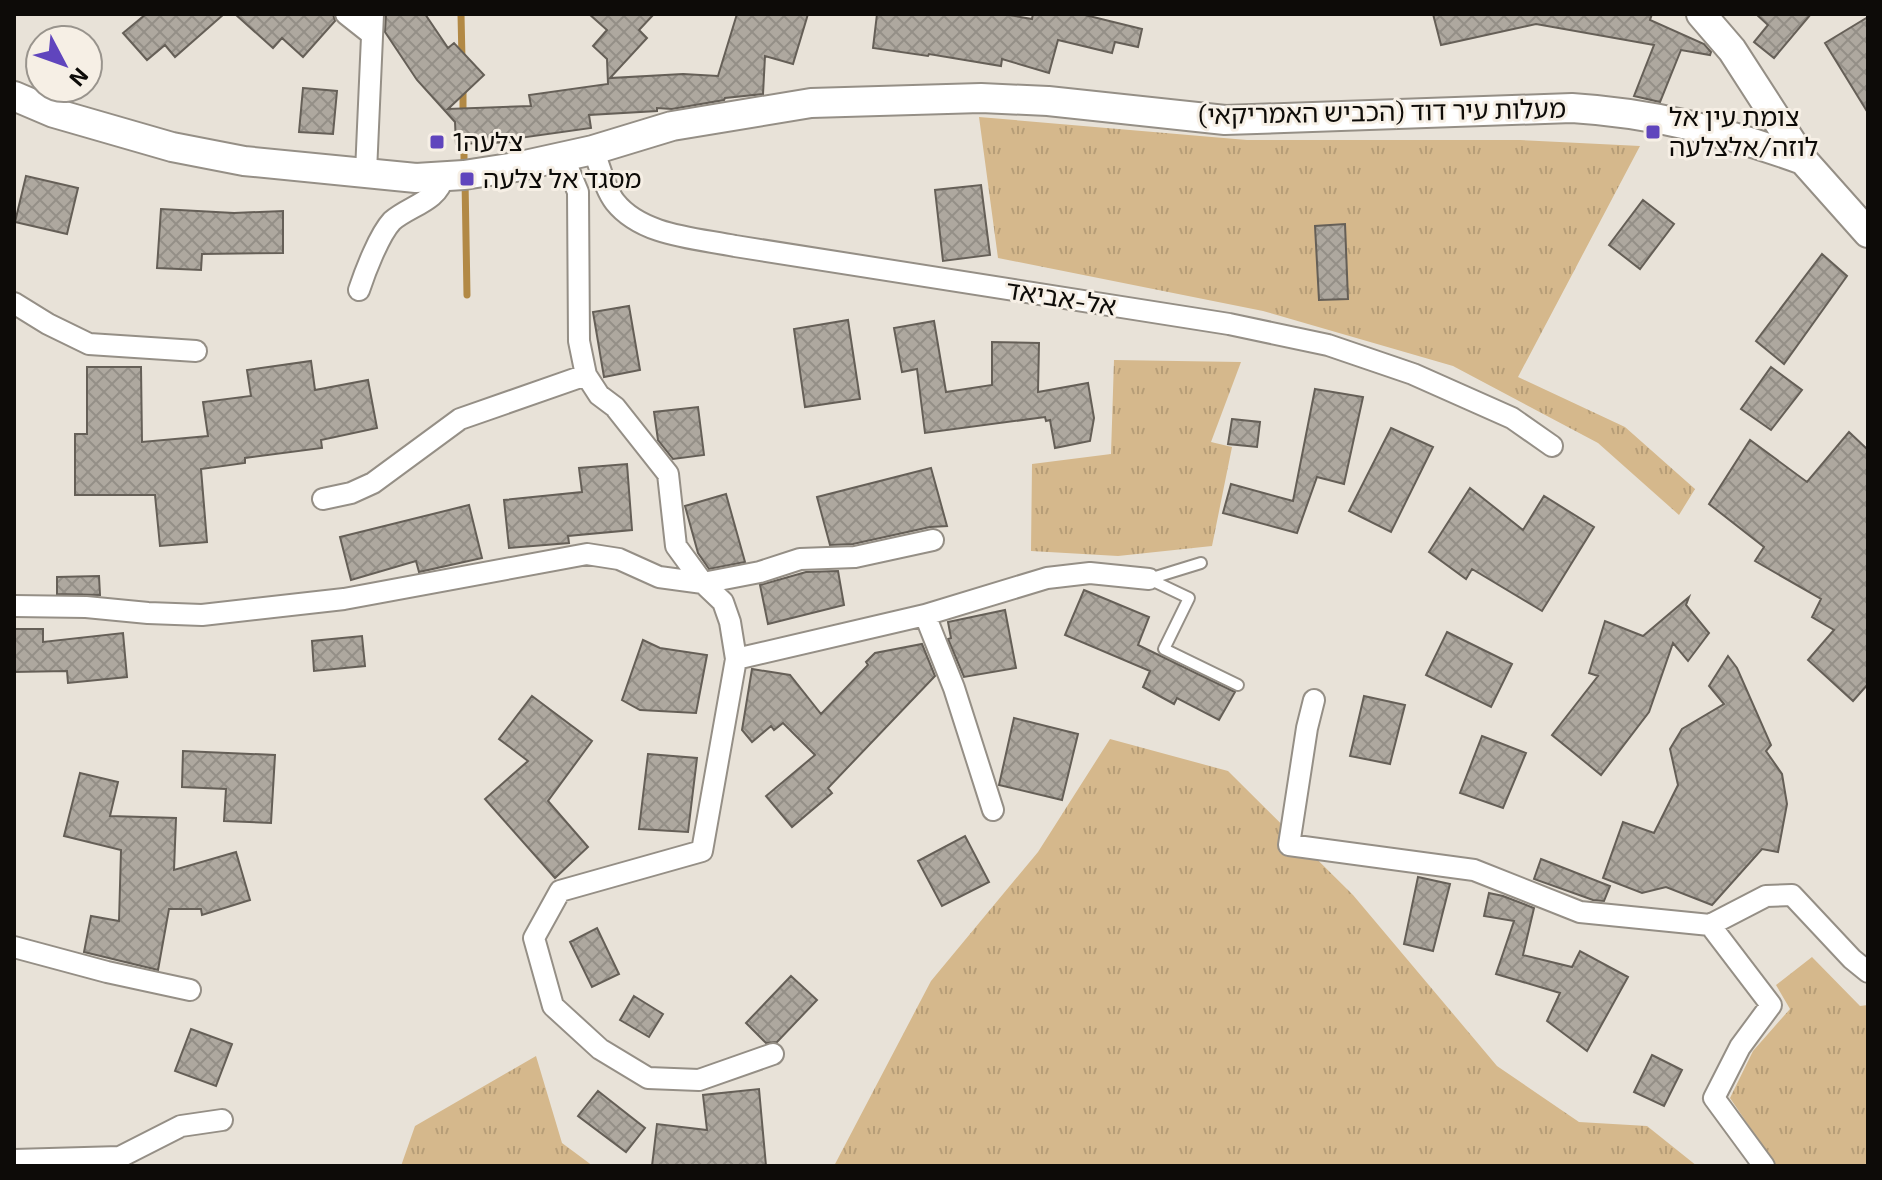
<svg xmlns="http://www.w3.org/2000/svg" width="1882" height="1180" font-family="'Exo 2','Noto Sans Hebrew',sans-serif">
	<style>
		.grass { fill: url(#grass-tufts) }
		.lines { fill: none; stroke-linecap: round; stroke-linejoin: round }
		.stream { stroke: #b28945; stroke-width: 7 }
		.building { fill: url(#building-cross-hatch); stroke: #655f57; stroke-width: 2 }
		.lane-casing { stroke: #958f86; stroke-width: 14 }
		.street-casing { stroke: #958f86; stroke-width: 24 }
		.secondary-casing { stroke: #958f86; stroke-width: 32 }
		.lane { stroke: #fff; stroke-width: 10 }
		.street { stroke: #fff; stroke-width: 20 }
		.secondary { stroke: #fff; stroke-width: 28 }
		.poi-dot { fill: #6045bd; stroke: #f6efe5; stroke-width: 3 }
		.labels { text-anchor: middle; stroke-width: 6; stroke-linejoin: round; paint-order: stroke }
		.street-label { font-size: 26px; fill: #0d0b08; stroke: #f6efe5 }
		.poi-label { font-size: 26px; fill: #0d0b08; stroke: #f6efe5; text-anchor: start }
	</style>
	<defs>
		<pattern id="grass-tufts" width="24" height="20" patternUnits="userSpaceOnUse" patternTransform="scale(2)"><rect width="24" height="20" fill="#d5b88c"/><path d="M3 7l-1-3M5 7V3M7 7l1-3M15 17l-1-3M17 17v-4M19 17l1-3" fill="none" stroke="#b69d77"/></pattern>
		<pattern id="building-cross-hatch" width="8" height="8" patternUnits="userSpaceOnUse" patternTransform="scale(2)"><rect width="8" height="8" fill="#aea89f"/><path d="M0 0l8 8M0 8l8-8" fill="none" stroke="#948f87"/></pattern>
	</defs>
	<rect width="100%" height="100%" fill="#e8e2d8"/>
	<path class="grass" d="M979,117L1247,140H1520L1640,146L1518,377L1625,427L1695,489L1679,515L1598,443L1453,366L1263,311L998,258Z
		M1114,360L1241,362L1211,442L1232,447L1212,546L1118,556L1031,551L1032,464L1111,454Z
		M1110,739L1228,771L1353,895L1497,1066L1579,1122L1647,1126L1697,1166H834L931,981L1038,852Z
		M1812,957L1860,1006L1868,1005V1166H1776L1730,1098L1753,1051L1790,1009L1776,985Z
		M536,1056L562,1143L593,1166H401L415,1126Z"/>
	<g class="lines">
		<path class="stream" d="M461,14L462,60
			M463,88V116
			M464,136V168
			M465,180L467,295"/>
	</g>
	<path class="building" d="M146,14H224L175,57L165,45L147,60L123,33Z
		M235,14H333L335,21L303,57L282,38L273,48Z
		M386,14H425L448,48L454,43L484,75L448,109L531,106L529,95L608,84L607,59L593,46L607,30L589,14H654L639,30L647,38L610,78L683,74L718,76L737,14H808L793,64L765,56L763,94L725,98L724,100L672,109L657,108V111L589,115L591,128L519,138V142L456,144L455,122L417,80L385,32Z
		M877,14H1003L1032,19L1033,14H1081L1142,29L1138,47L1115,42L1112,53L1058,40L1049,73L1002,59L1001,66L929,54L928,56L873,48Z
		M1433,14H1652L1650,20L1704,44L1711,52L1710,55L1681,50L1660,102L1634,96L1654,45L1536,24L1441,45Z
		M1756,14H1811L1774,58L1754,42L1768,25Z
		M1868,17V113L1825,43Z
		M303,88L337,91L333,134L299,132Z
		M26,176L78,188L67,234L15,222Z
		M981,185L990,255L943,261L935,190Z
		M1643,200L1674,224L1640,269L1609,245Z
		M161,209L234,213L283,211V253L202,254L201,270L157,268Z
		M1345,224L1348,299L1319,300L1315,226Z
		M1822,254L1847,276L1784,364L1756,341Z
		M629,306L640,370L604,377L593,312Z
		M848,320L860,399L805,407L794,329Z
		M934,321L946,392L992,385V342L1039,343L1038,392L1088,383L1094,418L1090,441L1055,448L1050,420L1046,421L1045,417L925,433L917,369L902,372L894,328Z
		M311,361L315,390L368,380L377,428L321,440L322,448L245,458V463L201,469L207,542L160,546L155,495H75V434H87V367H141L142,442L208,436L203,402L251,396L247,370Z
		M1771,367L1802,390L1771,430L1741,409Z
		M1315,389L1363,397L1344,484L1317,477L1297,533L1223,513L1231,484L1293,501Z
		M698,407L704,455L673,459L658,440L654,412Z
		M1232,419L1260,422L1257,447L1228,444Z
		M1391,428L1433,447L1391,532L1349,511Z
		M1849,432L1868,450V684L1853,701L1808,660L1834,630L1812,617L1821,599L1755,561L1764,547L1709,504L1750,440L1807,482Z
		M627,464L632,530L568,536L569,543L509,548L504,500L582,492L579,468Z
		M931,468L947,526L930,527L853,544L830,545L817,497Z
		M1470,488L1523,530L1544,496L1594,527L1542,611L1472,569L1466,579L1429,552Z
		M726,494L745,562L709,569L698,553L685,506Z
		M469,505L482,558L419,572L416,561L351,580L340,537Z
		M838,571L844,605L768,624L760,585L806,572Z
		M99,576L100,595L57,594V577Z
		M1084,590L1149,617L1138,645L1235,692L1219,720L1177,698L1174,704L1143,687L1150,671L1065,635Z
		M1689,597L1686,605L1709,633L1688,661L1673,643L1649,712L1601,775L1552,735L1598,676L1589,673L1605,621L1643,636Z
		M1005,610L1016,668L964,677L948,639L951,638L948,622Z
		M14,629H43V642L123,633L127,677L68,683L67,671L14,672Z
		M1447,632L1512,664L1491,707L1426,675Z
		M362,636L365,666L314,671L312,641Z
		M643,640L660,648L707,655L696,713L640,710L622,700Z
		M922,644L935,676L828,788L832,793L792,827L766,796L815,755L783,723L774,730L771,726L752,742L742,730L752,669L790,675L821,714L868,665L866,662L875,653Z
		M1728,656L1737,668L1771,745L1766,751L1782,774L1787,804L1778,852L1762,849L1712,905L1666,887L1642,893L1603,878L1623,822L1654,833L1678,785L1670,749L1682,729L1724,704L1709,686Z
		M532,696L592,741L548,801L588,847L555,878L485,799L528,761L499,739Z
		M1364,696L1405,705L1390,764L1350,756Z
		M1014,718L1078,734L1062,800L999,785Z
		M1482,736L1526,753L1503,808L1460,793Z
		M183,751L275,755L271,823L224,821L226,789L182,787Z
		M648,754L697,758L688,832L639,829Z
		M80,773L118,782L110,816L176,818L174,870L236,852L250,900L202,915L201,909H169L158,970L84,952L91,916L119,921L121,850L64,836Z
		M965,836L989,882L942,906L918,861Z
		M1541,859L1610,886L1604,901L1593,900L1534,879Z
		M1418,877L1450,884L1433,951L1404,944Z
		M1489,893L1503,896L1534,908L1523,955L1572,967L1580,951L1628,977L1587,1051L1547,1021L1560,993L1496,974L1514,921L1484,916Z
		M597,928L619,974L592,987L570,942Z
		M791,976L817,1000L777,1042L766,1043L746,1023Z
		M634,996L663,1014L649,1037L620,1020Z
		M191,1029L232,1044L216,1086L175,1071Z
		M1652,1055L1682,1070L1664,1106L1634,1092Z
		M759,1089L766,1166H652L657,1124L707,1130L703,1095Z
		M598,1091L645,1128L626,1152L578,1116Z"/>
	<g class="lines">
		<g class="lane-casing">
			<path id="lane" d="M1201,563L1149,579L1189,598L1164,649L1238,685"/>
		</g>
		<g class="street-casing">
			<path id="street" d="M346,14L370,33
				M593,150C600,165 604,188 615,202C642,236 696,238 735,246L1229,324L1328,345L1413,374L1512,418L1552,446
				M563,156L578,192L579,341L586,375L599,395L615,407L668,474L676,546L703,583L723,602L730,622L736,659L702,851L560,891L534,938L553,1006L600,1049L648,1078L699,1080L773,1054
				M366,172L373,14
				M359,290C365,272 379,235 392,221C409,206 439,201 443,177
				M14,303L48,324L89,344L196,351
				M323,499L351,493L373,483L460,419L586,375
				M14,606L86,607L148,613L202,615L344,599L587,554L619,559L659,577L703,583L760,572L800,559L855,557L933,540
				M925,615L1047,578L1090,573L1149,579
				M736,659L925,615L954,688L993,810
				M1314,700L1307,728L1289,845L1474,870L1580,912L1710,925L1771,1005L1740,1047L1714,1098L1764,1166
				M1710,925L1766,896L1792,895L1852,959L1868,972
				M14,947L107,972L190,990
				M14,1160L120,1157L181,1126L222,1120"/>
		</g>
		<g class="secondary-casing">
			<path id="secondary" d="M1701,14L1732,50L1803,160L1868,233
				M14,96L54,113L172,147L244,161L416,178L464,175L516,167L593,150L672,126L811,103L981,98L1048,101L1225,120L1572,108C1655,113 1725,132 1803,160"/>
		</g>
		<use href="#lane" class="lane"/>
		<use href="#street" class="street"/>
		<use href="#secondary" class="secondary"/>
	</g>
	<g class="poi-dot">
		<rect x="1645" y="124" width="16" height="16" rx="4"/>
		<rect x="429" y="134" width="16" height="16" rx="4"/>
		<rect x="459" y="171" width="16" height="16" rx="4"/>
	</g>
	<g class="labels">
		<g class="street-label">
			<text transform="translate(1382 112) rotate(-1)" y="9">מעלות עיר דוד (הכביש האמריקאי)</text>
			<text transform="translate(1061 298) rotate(9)" y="9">אל-אביאד</text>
		</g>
		<g class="poi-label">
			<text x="1669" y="126">צומת עין אל<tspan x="1669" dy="30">לוזה/אלצלעה</tspan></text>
			<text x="453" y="151">צלעה1</text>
			<text x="483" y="188">מסגד אל צלעה</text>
		</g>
	</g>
	<rect width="1882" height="1180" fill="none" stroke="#0d0b08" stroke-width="32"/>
	<g transform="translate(64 64) rotate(131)"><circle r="38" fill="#f6efe5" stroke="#99948d" stroke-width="2"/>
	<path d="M0-6L14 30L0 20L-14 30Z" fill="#6045bd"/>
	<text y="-12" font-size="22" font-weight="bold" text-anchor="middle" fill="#0d0b08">N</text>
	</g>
</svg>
